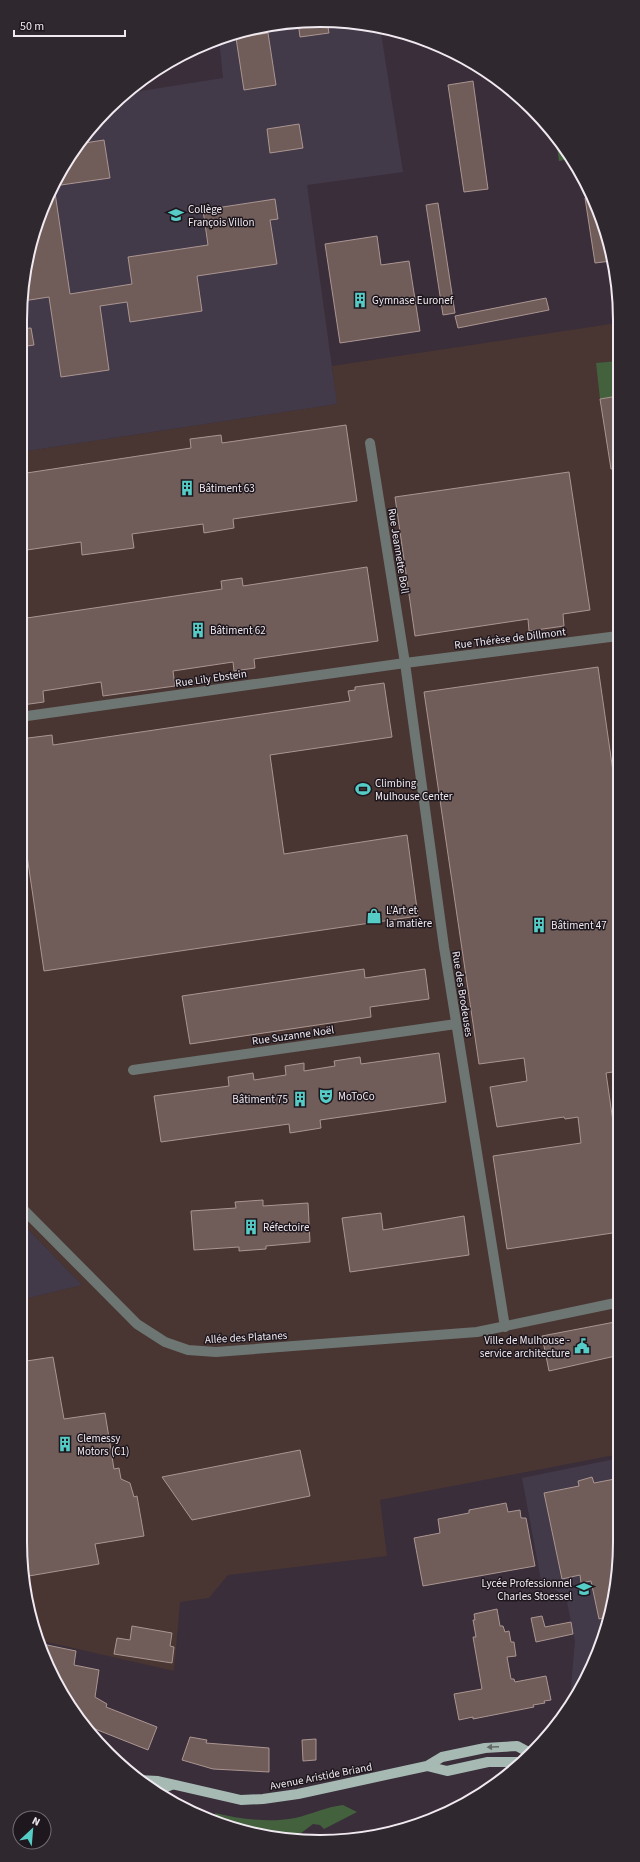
<svg xmlns="http://www.w3.org/2000/svg" width="640" height="1862" font-family="'Source Sans 3',sans-serif">
	<style>
		.industrial { fill: #493532 }
		.education { fill: #433a49 }
		.green { fill: #43613d }
		.building { fill: #705c59; stroke: #aa9591 }
		.lines { fill: none; stroke-linecap: round; stroke-linejoin: round }
		.minor { stroke: #6d7673; stroke-width: 10 }
		.major { stroke: #a6b9b3; stroke-width: 10 }
		.oneway { fill: #626868 }
		.labels { text-anchor: middle; stroke-width: 3; stroke-linejoin: round; paint-order: stroke }
		.poi-label { font-size: 11px; fill: #f0e9f0; stroke: #1e181e; text-anchor: start }
		.street-label { font-size: 11px; fill: #f0e9f0; stroke: #1e181e }
		.rim { fill: none; stroke: #f0e9f0; stroke-width: 2 }
	</style>
	<rect width="100%" height="100%" fill="#3a2e3a"/>
	<path class="industrial" d="M617,323L620,1454L380,1500L387,1556L228,1575L209,1598L180,1602L174,1671L38,1640L26,1600L20,1542V1300L82,1285L20,1221V452L336,404L332,366Z"/>
	<path class="education" d="M339,21L380,27L403,172L307,185L337,404L20,452V320L30,243L51,188L82,138L122,94L223,78L219,38L223,36L281,23Z
		M20,1221L82,1285L20,1300Z
		M620,1458V1542L610,1619L569,1709L575,1641L566,1597L541,1580L522,1478Z"/>
	<path class="green" d="M556,138L570,159L559,161Z
		M618,361V396L600,399L596,363Z
		M343,1805L357,1812L324,1829L320,1825L313,1824L292,1840L281,1839L217,1820L215,1813C241,1819 268,1823 295,1818C312,1814 326,1807 343,1805Z"/>
	<path class="building" d="M327,21L329,33L300,37L298,22Z
		M268,33L276,85L244,90L236,38Z
		M473,81L488,189L464,192L448,85Z
		M299,124L303,148L270,153L267,129Z
		M104,140L110,178L54,186L70,294L132,284L128,257L208,245L203,210L275,199L278,219L270,220L277,264L197,276L202,311L130,322L127,302L100,306L109,370L61,377L49,297L23,301L30,243L40,217L45,216L44,207L51,188L78,144Z
		M592,197L611,261L595,263L585,198Z
		M438,203L455,313L443,315L426,205Z
		M377,236L381,265L409,261L420,331L340,343L325,244Z
		M546,298L549,310L458,328L455,316Z
		M31,328L34,345L20,347V329Z
		M618,396V468L611,469L600,399Z
		M346,425L357,501L233,519L234,528L204,533L203,524L132,534L134,548L82,555L81,542L20,551V474L191,448L190,439L221,435L222,443Z
		M569,472L590,610L563,614L564,626L529,631L528,619L415,636L395,497Z
		M367,567L378,641L254,659L255,668L234,671L233,662L173,671L175,686L103,696L101,682L43,691L44,702L22,705L20,703V619L222,589L221,581L242,578L243,586Z
		M598,667L618,806L619,1071L606,1073L619,1163V1232L507,1249L493,1156L581,1143L578,1117L565,1119L564,1117L497,1127L490,1087L527,1081L524,1058L479,1064L424,692Z
		M384,683L392,737L270,755L284,854L407,835L418,916L44,971L20,808V739L52,735L53,745L350,701L348,691L355,690V687Z
		M364,969L365,978L425,969L429,999L370,1007L371,1017L190,1044L182,996Z
		M439,1053L446,1102L320,1120L321,1128L290,1133L289,1124L161,1142L154,1096L229,1086L228,1077L253,1073L254,1080L286,1075L285,1066L304,1063V1071L335,1066L334,1061L360,1057L361,1064Z
		M263,1200V1206L308,1203L310,1242L266,1246V1249L239,1251V1247L194,1250L191,1211L236,1208L235,1202Z
		M381,1213L383,1230L464,1216L469,1255L350,1272L342,1218Z
		M620,1321V1355L549,1371L542,1336Z
		M53,1357L64,1419L105,1413L114,1469L119,1468L121,1479L130,1483L134,1497L137,1496L144,1536L95,1544L99,1564L23,1577L20,1542V1362Z
		M300,1450L310,1496L192,1520L162,1477Z
		M592,1477L594,1483L620,1478V1542L610,1616L599,1619L591,1581L581,1583L580,1575L562,1579L544,1493L579,1486L578,1481Z
		M506,1503L508,1512L520,1510L521,1518H526L535,1566L423,1586L414,1538L440,1533L438,1519L469,1513V1510Z
		M497,1609L500,1626H503L505,1632L509,1631L511,1642H514L516,1656L507,1657L511,1679H514L515,1682L546,1676L551,1700L544,1701L545,1703L533,1705L534,1707L473,1719V1717L459,1720L454,1694L482,1689L473,1637H476L473,1620H475L474,1614Z
		M542,1616L545,1627L571,1622L573,1634L536,1642L531,1618Z
		M132,1626L172,1633L170,1646L174,1647L172,1663L114,1654L117,1638L130,1640Z
		M42,1644L76,1651L74,1665L99,1670L95,1697L107,1704L106,1707L157,1727L148,1750L85,1725L43,1657Z
		M190,1737L207,1740L206,1743L269,1748V1772L213,1769L182,1760Z
		M316,1739V1760L303,1761L302,1740Z"/>
	<g class="lines">
		<path class="minor" d="M370,443L405,663L444,947L505,1327
			M20,717L405,663L618,636
			M133,1070L456,1024
			M20,1206L137,1324L165,1342L188,1350L216,1352L477,1332L620,1302"/>
		<path class="major" d="M427,1766L447,1771L488,1762H523
			M138,1780L158,1781L241,1800L263,1799L298,1794L427,1766L442,1757L485,1748L517,1746L532,1754
			M156,1791L171,1785"/>
	</g>
	<defs><path id="oneway-solid" d="M-6-.8H1V-3.2L6.5 0L1 3.2V.8H-6Z"/></defs>
	<use class="oneway" href="#oneway-solid" transform="translate(493 1747) rotate(177)"/>
	<defs>
		<g id="school-bare" transform="scale(1.2)"><path d="M0-5L7-2L0 1L-7-2ZM-4 1L0 2.5L4 1V4Q0 6-4 4Z" fill="#55cdc6" stroke="#1e181e" stroke-width="2.5" paint-order="stroke"/></g>
		<g id="building-bare" transform="scale(1.2)"><path d="M-4-6H4V6H1V3H-1V6H-4ZM-2.5-4.3h1.7v1.8h-1.7ZM.8-4.3h1.7v1.8H.8ZM-2.5-1h1.7V.8h-1.7ZM.8-1h1.7V.8H.8Z" fill="#55cdc6" stroke="#1e181e" stroke-width="2.5" paint-order="stroke"/></g>
		<g id="stadium-bare" transform="scale(1.2)"><path d="M0-5a6.5 5 0 1 0 0 10a6.5 5 0 1 0 0-10ZM-3.5-1.8h7v3.6h-7Z" fill="#55cdc6" stroke="#1e181e" stroke-width="2.5" paint-order="stroke"/></g>
		<g id="shop-bare" transform="scale(1.2)"><path d="M-5-2.5h2.3a2.7 3.5 0 0 1 5.4 0H5L5.5 6h-11ZM-1.5-2.5h3a1.5 2.3 0 0 0-3 0Z" fill="#55cdc6" stroke="#1e181e" stroke-width="2.5" paint-order="stroke"/></g>
		<g id="theatre-bare" transform="scale(1.2)"><path d="M-5-5.5Q0-4 5-5.5V0Q5 5 0 6Q-5 5-5 0ZM-3.3-2.5H-1v1.5H-3.3ZM1-2.5H3.3v1.5H1ZM-2.8 1Q0 5.5 2.8 1Z" fill="#55cdc6" stroke="#1e181e" stroke-width="2.5" paint-order="stroke"/></g>
		<g id="civic-bare" transform="scale(1.2)"><path d="M-.6-6.5H3V-4.5H.6V-3L4-1V1h2V6H-6V1h2V-1L-.6-3ZM-1.2 2.5V6h2.4V2.5Z" fill="#55cdc6" stroke="#1e181e" stroke-width="2.5" paint-order="stroke"/></g>
	</defs>
	<g fill-rule="evenodd">
		<use href="#school-bare" x="176" y="215"/>
		<use href="#building-bare" x="360" y="300"/>
		<use href="#building-bare" x="187" y="488"/>
		<use href="#building-bare" x="198" y="630"/>
		<use href="#stadium-bare" x="363" y="789"/>
		<use href="#shop-bare" x="374" y="916"/>
		<use href="#building-bare" x="539" y="925"/>
		<use href="#theatre-bare" x="326" y="1096"/>
		<use href="#building-bare" x="300" y="1099"/>
		<use href="#building-bare" x="251" y="1227"/>
		<use href="#civic-bare" x="582" y="1346"/>
		<use href="#building-bare" x="65" y="1444"/>
		<use href="#school-bare" x="584" y="1589"/>
	</g>
	<g class="labels">
		<g class="poi-label">
			<text x="188" y="213">Collège<tspan x="188" dy="13">François Villon</tspan></text>
			<text x="372" y="304">Gymnase Euronef</text>
			<text x="199" y="492">Bâtiment 63</text>
			<text x="210" y="634">Bâtiment 62</text>
			<text x="375" y="787">Climbing<tspan x="375" dy="13">Mulhouse Center</tspan></text>
			<text x="386" y="914">L'Art et<tspan x="386" dy="13">la matière</tspan></text>
			<text x="551" y="929">Bâtiment 47</text>
			<text x="338" y="1100">MoToCo</text>
			<text x="288" y="1103" text-anchor="end">Bâtiment 75</text>
			<text x="263" y="1231">Réfectoire</text>
			<text x="570" y="1344" text-anchor="end">Ville de Mulhouse -<tspan x="570" dy="13">service architecture</tspan></text>
			<text x="77" y="1442">Clemessy<tspan x="77" dy="13">Motors (C1)</tspan></text>
			<text x="572" y="1587" text-anchor="end">Lycée Professionnel<tspan x="572" dy="13">Charles Stoessel</tspan></text>
		</g>
		<g class="street-label">
			<text transform="translate(399 551) rotate(81)" y="4">Rue Jeannette Boll</text>
			<text transform="translate(510 638) rotate(-7)" y="4">Rue Thérèse de Dillmont</text>
			<text transform="translate(211 678) rotate(-8)" y="4">Rue Lily Ebstein</text>
			<text transform="translate(463 994) rotate(81)" y="4">Rue des Brodeuses</text>
			<text transform="translate(293 1035) rotate(-8)" y="4">Rue Suzanne Noël</text>
			<text transform="translate(246 1337) rotate(-3)" y="4">Allée des Platanes</text>
			<text transform="translate(321 1776) rotate(-11)" y="4">Avenue Aristide Briand</text>
		</g>
	</g>
	<path d="M0 0H640V1862H0ZM320 27H320A293 293 0 0 1 613 320V1542A293 293 0 0 1 320 1835H320A293 293 0 0 1 27 1542V320A293 293 0 0 1 320 27Z" fill="#2f292f" fill-rule="evenodd"/>
	<path class="rim" d="M320 27H320A293 293 0 0 1 613 320V1542A293 293 0 0 1 320 1835H320A293 293 0 0 1 27 1542V320A293 293 0 0 1 320 27Z"/>
	<g transform="translate(32 1830) rotate(26)"><circle r="19" fill="#1e181e" stroke="#726c72"/>
	<path d="M0-3L7 15L0 10L-7 15Z" fill="#55cdc6"/>
	<text y="-6" font-size="11" font-weight="bold" text-anchor="middle" fill="#f0e9f0">N</text>
	</g>
	<path d="M14 30v6h111v-6" fill="none" stroke="#f0e9f0" stroke-width="2"/>
	<text x="20" y="30" font-size="12" fill="#f0e9f0" stroke="#1e181e" stroke-width="3" paint-order="stroke">50 m</text>
</svg>
